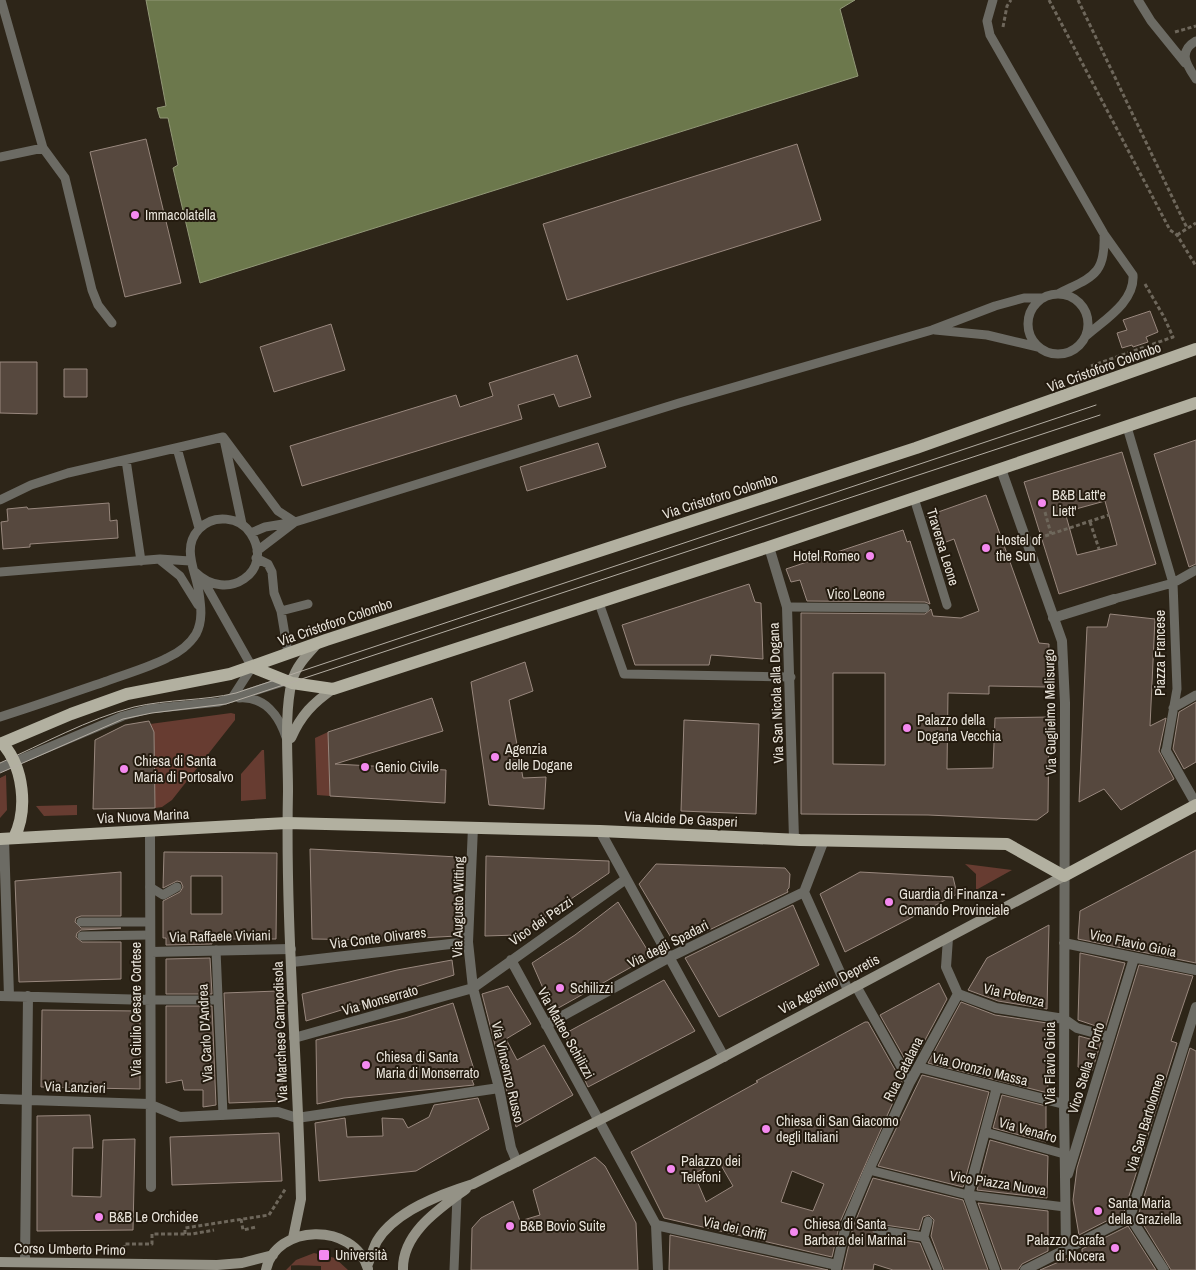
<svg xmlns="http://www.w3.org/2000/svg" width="1196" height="1270" font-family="'Archivo Narrow',sans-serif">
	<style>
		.green { fill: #673c31 }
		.water { fill: #6c784c; stroke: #929877 }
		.building { fill: #56483e; stroke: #99887e; fill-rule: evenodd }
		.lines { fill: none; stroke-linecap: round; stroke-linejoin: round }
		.path { stroke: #6e675b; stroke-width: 3; stroke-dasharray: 4 2.5; stroke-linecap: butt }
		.lane { stroke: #6c6b64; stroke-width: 9 }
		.street { stroke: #6c6b64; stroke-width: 10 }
		.secondary { stroke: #949286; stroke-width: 10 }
		.primary { stroke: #b2b0a0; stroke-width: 12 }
		.tram { stroke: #b4aea4; stroke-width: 1 }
		.poi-dot { fill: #f489ef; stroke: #241b0f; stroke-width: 2 }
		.labels { text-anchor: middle; stroke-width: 4; stroke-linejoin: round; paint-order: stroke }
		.poi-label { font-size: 14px; fill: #e9e4db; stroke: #241b0f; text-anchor: start }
		.street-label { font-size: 14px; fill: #e9e4db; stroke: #241b0f }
	</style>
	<rect width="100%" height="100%" fill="#2d2518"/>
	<path class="green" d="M231,713L235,714V720L172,800L162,807L155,808L154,732L150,724Z
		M328,732L330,796L317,795L315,738Z
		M262,750H264L266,799L241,801V774Z
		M6,775L7,810L0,818V778Z
		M77,805V815L44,816L36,806Z
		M965,864L1012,870L976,890V874Z
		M314,1253L335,1258L348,1270H321V1266L291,1265V1270H286L296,1260Z"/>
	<path class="water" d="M146,0H855L840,9L858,76L200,283L173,168L178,165L168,118H160L157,108L166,106Z"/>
	<path class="building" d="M146,139L181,283L125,297L90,152Z
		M797,144L821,220L567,300L543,224Z
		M1150,311L1158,332L1146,337L1148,342L1133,347L1132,345L1122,348L1117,333L1127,330L1123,320Z
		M331,324L345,370L274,392L260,347Z
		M577,355L591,397L559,407L554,394L518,405L522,419L302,486L290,446L456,395L460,407L493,396L489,383Z
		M0,362H37V414L0,413Z
		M64,369H87V397H64Z
		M1196,440V564L1189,567L1154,454Z
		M598,443L606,467L527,491L520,467Z
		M1122,452L1156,564L1059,594L1024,482ZM1105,501L1117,545L1077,555L1065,512Z
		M986,495L1039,643L1049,644L1048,687L989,686V694L948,693L947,769L993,768L995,718L1049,717L1048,812L1037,820L928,815L801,814V613L925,614L931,609L933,616L961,618L979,611L954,539L938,545L927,516ZM833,673H885V765L833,764Z
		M109,503L110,521L117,520L118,538L30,544V547L3,549L1,522L8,521L7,509L27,507L28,509Z
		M903,530L907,542L910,541L930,604L925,602L807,601L800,580L791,582L786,569Z
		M749,584L755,602L761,603L763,659L711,655L709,665H635L622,625Z
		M1110,614L1155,619L1150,726L1166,718L1159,751L1174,779L1121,810L1104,789L1079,802L1087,627H1107Z
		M525,662L533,691L509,700L523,778L546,777L544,809L489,805L471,682Z
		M432,698L443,731L335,764L446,770L445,803L330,796L328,732Z
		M1196,702V762L1184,769L1173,749L1179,712Z
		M684,720L759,724L756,814L681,811Z
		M149,721L154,732L155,808L93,809L95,740L125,725Z
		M310,849L458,857L457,936L383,940L312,939Z
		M1196,850V963L1078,939L1080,911Z
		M164,852L277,853L276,939H212V944L166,945V938H163V901L180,892L183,887L181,882L177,881L163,888ZM191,876H222V914H191Z
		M486,856L609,861V873L518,935L485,936Z
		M656,864L785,868L790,874L789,888L787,890L788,892L676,946L639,884Z
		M121,872V916H81L76,918L75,922L81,928H121L81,930L77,933L76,937L82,942H121V979L19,982L15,881Z
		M860,872L953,877L957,894L845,952L820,894Z
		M618,902L651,956L553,1011L532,963L575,935Z
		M793,905L819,965L719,1017L685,958Z
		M1049,925L1047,1009L998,1001L968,990L987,958Z
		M1080,953L1125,963L1105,1029L1078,1020Z
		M210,958L212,994H166V959Z
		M452,960L454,975L306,1021L302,994L397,970Z
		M1139,965L1193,976L1171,1041L1177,1043L1124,1212L1079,1235L1073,1200L1077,1168Z
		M664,980L695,1031L588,1087L564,1034Z
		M939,983L947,999L910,1068L880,1015Z
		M508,986L531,1024L506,1039L517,1060L544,1045L573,1095L516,1127L482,994Z
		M278,991L283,1101L229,1103L224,993Z
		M961,1002L995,1015L1047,1023L1048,1093L928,1063Z
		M453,1003L477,1079L472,1080L474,1085L344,1098L317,1104L316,1040L405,1018Z
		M166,1006H212L216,1105L203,1107V1090H184L182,1080L166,1083Z
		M42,1010L140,1011V1089L41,1087Z
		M865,1022H868L902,1082L840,1222L832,1257L664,1218L631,1152L758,1082L756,1081ZM718,1160L733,1186L706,1202L694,1174ZM792,1171L824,1184L813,1211L781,1202Z
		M1079,1036L1101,1042L1092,1071L1078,1067Z
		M1190,1048L1196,1051V1270H1171L1138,1216Z
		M922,1075L989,1092L963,1187L878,1166Z
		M1002,1095L1046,1106V1142L993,1128Z
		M478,1098L489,1129L416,1171L319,1181L315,1123L345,1118L347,1137L383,1136L382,1118L403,1119L408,1128L429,1117L434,1105Z
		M90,1115L93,1148H73L72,1196L101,1197L103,1140L135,1139L133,1230L37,1231V1116Z
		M279,1133L282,1181L172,1185L170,1137Z
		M990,1140L1048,1156L1047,1198L977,1190Z
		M595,1157L605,1166L636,1223L638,1270H471L472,1228L481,1218L513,1201L520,1221L540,1215L533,1190Z
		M873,1178L963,1200L988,1270H944L931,1236L934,1220L929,1215L923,1217L919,1230L878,1224L873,1226L872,1230L877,1236L920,1243L931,1270H893L874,1264L873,1270H843L853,1227Z
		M978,1203L1048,1211V1251L1022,1264L1018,1270H1002Z
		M1128,1226L1156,1270H1040L1082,1252V1249Z
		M670,1235L828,1270H669Z"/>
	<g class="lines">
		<path class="path" d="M1049,0L1170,230L1177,235L1196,266
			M1078,0L1187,228
			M1003,27L1007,6L1011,0
			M1175,32L1196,26
			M1177,235L1196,223
			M1091,366L1173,337L1164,317L1145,284
			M1045,512L1051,534
			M1090,522L1099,549
			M1039,538L1109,515
			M241,1219L243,1230L256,1227
			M185,1234V1228L269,1215L286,1188
			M124,1249V1244H152V1234H192L214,1230"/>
		<path class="lane" d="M1,0L43,148L65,178L92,290L98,305L112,323
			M993,0L987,21L990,35L1104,234L1133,275C1135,302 1104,320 1086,336
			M1138,0L1151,21L1185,63
			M1196,41C1177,52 1187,65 1196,79
			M0,157L43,148
			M1058,294C1091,277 1106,276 1104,234
			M1028 324a30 30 0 1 1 60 0a30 30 0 1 1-60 0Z
			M935,330L987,335L1038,347
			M1127,427L1173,583L1177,689L1166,751
			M223,437L278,511L295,522
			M224,439L242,524
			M177,448L199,528
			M126,460L141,561
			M914,498L947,605
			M0,500L31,485L68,473L223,437
			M251,533L265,527L295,522L679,403L932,330L995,306L1024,298H1043
			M257,551L295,522
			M256,558L268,564L272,572L274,593L281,611L288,653
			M160,560L180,576L198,605
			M0,572L160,559L190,561
			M203,580L252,667L232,698
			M1114,599L1173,583L1196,570
			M599,603L624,674L791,677
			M787,607L925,608
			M281,611L308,604
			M239,698C265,696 279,716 286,737
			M1173,708L1196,695
			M0,717C35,706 69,694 104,682C125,674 148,668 167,658C178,653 190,644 196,634C203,621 201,606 199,593C196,571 181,548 199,529C213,514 240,516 251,534C275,571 227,604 195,572
			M0,768L123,716L149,709L219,702L286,681
			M150,887L163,895L177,887
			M81,922H150
			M82,936L150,935
			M216,950L223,1115
			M151,1000H217
			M985,1132L1064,1154
			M869,1170L968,1195L1065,1207
			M928,1221L924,1237L938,1270
			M878,1230L924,1237
			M454,1270L457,1196"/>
		<path class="street" d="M1001,469L1062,641L1065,703L1064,1104L1066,1249
			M769,547L787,607L794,839
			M1053,618L1114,599
			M1166,751L1196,804
			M473,827L468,942L473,988L499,1088L511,1148L517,1162
			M150,831L151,1187
			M600,831L724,1057
			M4,839L9,996
			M824,840L804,892L848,990
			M1064,943L1196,970
			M151,952L291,949
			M511,960L656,1225L658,1270
			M292,962L468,942
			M856,986L910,1082
			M958,994L996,1008L1064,1019L1077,1028L1110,1037
			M0,996L151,1000
			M546,1025L668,958L804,892
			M294,1038L473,988L626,879
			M918,1067L1064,1104
			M0,1099L149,1104L180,1117L278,1112L297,1118L499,1088
			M1068,1174L1134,958
			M656,1225L837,1265
			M25,1262L28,996
			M836,1270L846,1225L869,1170L910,1082L958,994L946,967L948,938
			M995,1270L968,1195L997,1087
			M1025,1270L1130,1217
			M1164,1270L1130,1217L1196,1007"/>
		<path class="secondary" d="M291,738C301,715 313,703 333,689
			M293,1238L301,1199C298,1063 285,927 288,791C288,757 284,713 292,681C296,666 307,655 317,644
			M0,1262L217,1265L242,1263L273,1255
			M367,1266C371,1258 373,1248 377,1241C395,1211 441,1194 473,1184L712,1063L1064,876
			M266,1270C275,1224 354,1221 368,1269
			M403,1270C402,1233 439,1209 466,1189"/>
		<path class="primary" d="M252,667L292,683L333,689L769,547L1196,403
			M2,743C24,767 28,810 14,838
			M0,744L71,714L127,694L230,674L326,640L916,448L1196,349
			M0,839L287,823L600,831L800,840L1007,844L1064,876L1196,805"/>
		<path class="tram" d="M0,763C43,744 88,719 134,707C168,699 203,701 236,693L1096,405
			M0,773L123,719L152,713L226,704L1100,415"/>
	</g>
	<g class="poi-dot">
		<circle cx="135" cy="215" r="5"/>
		<circle cx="1042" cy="503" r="5"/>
		<circle cx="986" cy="548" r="5"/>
		<circle cx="870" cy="556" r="5"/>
		<circle cx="907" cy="728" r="5"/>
		<circle cx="495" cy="757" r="5"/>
		<circle cx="365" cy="767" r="5"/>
		<circle cx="124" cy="769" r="5"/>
		<circle cx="889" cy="902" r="5"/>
		<circle cx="560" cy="988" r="5"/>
		<circle cx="366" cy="1065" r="5"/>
		<circle cx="766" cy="1129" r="5"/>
		<circle cx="671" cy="1169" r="5"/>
		<circle cx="1098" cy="1211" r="5"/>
		<circle cx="99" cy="1217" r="5"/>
		<circle cx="510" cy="1226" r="5"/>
		<circle cx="794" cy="1232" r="5"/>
		<circle cx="1115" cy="1248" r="5"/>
		<rect x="318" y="1249" width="12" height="12" rx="2.5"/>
	</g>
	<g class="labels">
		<g class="poi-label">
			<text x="145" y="220">Immacolatella</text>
			<text x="1052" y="500">B&amp;B Latt'e<tspan x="1052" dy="16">Liett'</tspan></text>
			<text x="996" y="545">Hostel of<tspan x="996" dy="16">the Sun</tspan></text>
			<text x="860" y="561" text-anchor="end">Hotel Romeo</text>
			<text x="917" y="725">Palazzo della<tspan x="917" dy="16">Dogana Vecchia</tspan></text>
			<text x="505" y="754">Agenzia<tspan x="505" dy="16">delle Dogane</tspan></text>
			<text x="134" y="766">Chiesa di Santa<tspan x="134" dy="16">Maria di Portosalvo</tspan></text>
			<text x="375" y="772">Genio Civile</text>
			<text x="899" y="899">Guardia di Finanza -<tspan x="899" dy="16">Comando Provinciale</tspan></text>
			<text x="570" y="993">Schilizzi</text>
			<text x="376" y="1062">Chiesa di Santa<tspan x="376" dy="16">Maria di Monserrato</tspan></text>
			<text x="776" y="1126">Chiesa di San Giacomo<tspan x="776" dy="16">degli Italiani</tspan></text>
			<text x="681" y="1166">Palazzo dei<tspan x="681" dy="16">Telefoni</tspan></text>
			<text x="1108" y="1208">Santa Maria<tspan x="1108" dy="16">della Graziella</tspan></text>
			<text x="109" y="1222">B&amp;B Le Orchidee</text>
			<text x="804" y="1229">Chiesa di Santa<tspan x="804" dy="16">Barbara dei Marinai</tspan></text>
			<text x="520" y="1231">B&amp;B Bovio Suite</text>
			<text x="1105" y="1245" text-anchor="end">Palazzo Carafa<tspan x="1105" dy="16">di Nocera</tspan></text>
			<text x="335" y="1260">Università</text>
		</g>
		<g class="street-label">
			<text transform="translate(1104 367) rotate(-20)" y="5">Via Cristoforo Colombo</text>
			<text transform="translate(720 496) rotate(-18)" y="5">Via Cristoforo Colombo</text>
			<text transform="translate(943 547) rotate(73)" y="5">Traversa Leone</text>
			<text x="856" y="599">Vico Leone</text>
			<text transform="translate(335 622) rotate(-19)" y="5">Via Cristoforo Colombo</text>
			<text transform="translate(1160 653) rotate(-90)" y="5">Piazza Francese</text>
			<text transform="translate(776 693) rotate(-92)" y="5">Via San Nicola alla Dogana</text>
			<text transform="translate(1050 712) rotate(-91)" y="5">Via Guglielmo Melisurgo</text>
			<text transform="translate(143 816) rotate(-3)" y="5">Via Nuova Marina</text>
			<text transform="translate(681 819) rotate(3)" y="5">Via Alcide De Gasperi</text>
			<text transform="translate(458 907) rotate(-89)" y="5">Via Augusto Witting</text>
			<text transform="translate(541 921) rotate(-35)" y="5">Vico dei Pezzi</text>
			<text transform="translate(220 936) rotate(-1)" y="5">Via Raffaele Viviani</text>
			<text transform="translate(378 938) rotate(-7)" y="5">Via Conte Olivares</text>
			<text transform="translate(1133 943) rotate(12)" y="5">Vico Flavio Gioia</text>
			<text transform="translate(668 944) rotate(-27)" y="5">Via degli Spadari</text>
			<text transform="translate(829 984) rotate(-28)" y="5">Via Agostino Depretis</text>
			<text transform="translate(1014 995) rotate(13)" y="5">Via Potenza</text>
			<text transform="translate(380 1000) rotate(-16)" y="5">Via Monserrato</text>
			<text transform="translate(136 1009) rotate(-90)" y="5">Via Giulio Cesare Cortese</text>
			<text transform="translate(280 1032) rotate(-92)" y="5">Via Marchese Campodisola</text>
			<text transform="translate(205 1033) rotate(-93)" y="5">Via Carlo D'Andrea</text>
			<text transform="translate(566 1033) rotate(61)" y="5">Via Matteo Schilizzi</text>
			<text transform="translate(1050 1063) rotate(-90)" y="5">Via Flavio Gioia</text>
			<text transform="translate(1086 1068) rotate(-73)" y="5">Vico Stella a Porto</text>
			<text transform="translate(903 1069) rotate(-63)" y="5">Rua Catalana</text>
			<text transform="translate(980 1069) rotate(14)" y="5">Via Oronzio Massa</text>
			<text transform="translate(508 1072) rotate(77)" y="5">Via Vincenzo Russo</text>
			<text transform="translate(75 1087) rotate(2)" y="5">Via Lanzieri</text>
			<text transform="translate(1145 1123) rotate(-73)" y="5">Via San Bartolomeo</text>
			<text transform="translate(1028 1130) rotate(16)" y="5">Via Venafro</text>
			<text transform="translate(998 1183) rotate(9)" y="5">Vico Piazza Nuova</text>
			<text transform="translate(735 1228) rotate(13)" y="5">Via dei Griffi</text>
			<text transform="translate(70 1249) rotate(1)" y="5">Corso Umberto Primo</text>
		</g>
	</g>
</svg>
